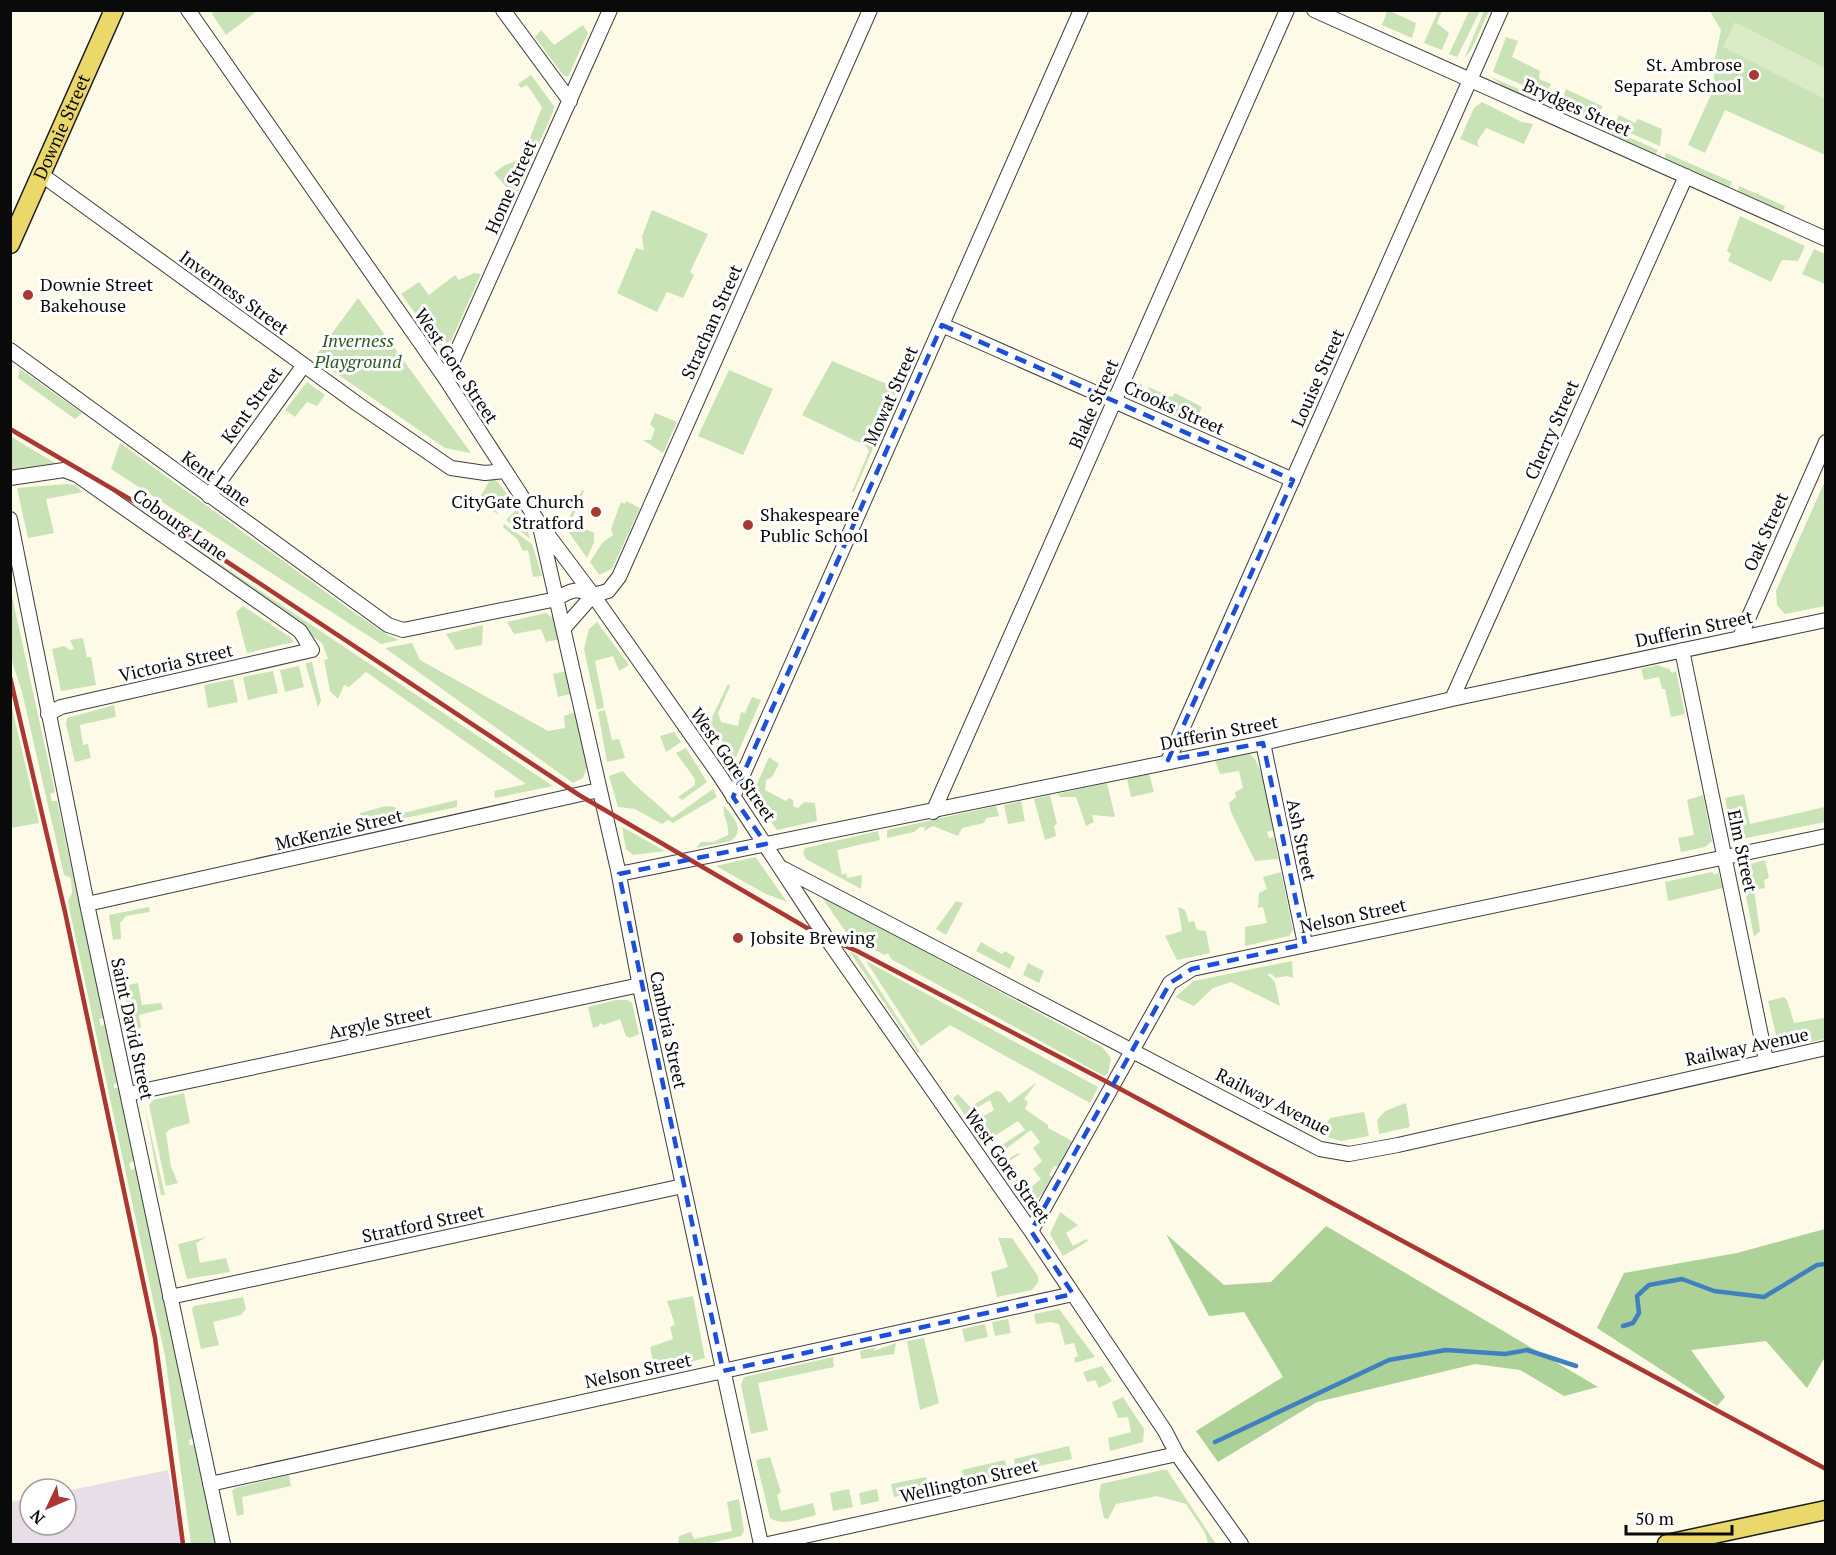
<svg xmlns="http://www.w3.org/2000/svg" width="1836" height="1555" font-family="'PT Serif',serif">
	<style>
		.industrial { fill: #e8dee8 }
		.green { fill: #c9e3b6 }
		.forest { fill: #acd297 }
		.pitch { fill: #dbebc7 }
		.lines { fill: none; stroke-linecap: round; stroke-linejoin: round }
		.stream { stroke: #4180be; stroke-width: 4.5 }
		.minor-casing { stroke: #3d3d3d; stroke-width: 16 }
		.major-casing { stroke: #1b1b1b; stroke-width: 21 }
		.minor { stroke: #fff; stroke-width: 14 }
		.major { stroke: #ead86b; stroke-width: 18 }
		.rail { stroke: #aa3731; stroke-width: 4.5 }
		.marked { fill: none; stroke: #1d4ed8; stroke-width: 4.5; stroke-dasharray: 12 8; stroke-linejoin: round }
		.poi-dot { fill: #aa3731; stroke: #fff; stroke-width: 2 }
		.labels { text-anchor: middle; stroke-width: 6; stroke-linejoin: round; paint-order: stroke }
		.poi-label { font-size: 18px; fill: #0a0a0a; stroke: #fff; text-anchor: start }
		.street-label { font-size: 18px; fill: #0a0a0a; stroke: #fff }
		.park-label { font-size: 18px; font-style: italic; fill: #285922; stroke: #fff }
	</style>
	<rect width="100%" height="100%" fill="#fdfbe8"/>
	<path class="industrial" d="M168,1470L182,1544H11V1502L30,1498V1525H66V1491Z"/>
	<path class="green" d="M214,11V10L257,11L226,35L212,14Z
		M1438,11H1442L1437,23L1449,33L1442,50L1424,43Z
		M1469,11H1480L1457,57L1449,54Z
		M1484,11H1489L1471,50L1464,59Z
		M1710,11H1825V155L1725,110L1705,153L1688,145L1715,86L1713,68L1721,30Z
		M1387,12H1392L1416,23L1412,38L1382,25Z
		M583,25L588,33L568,77L563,75L535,37L541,30L554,45Z
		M1506,37L1518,41L1512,57L1540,71L1539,79L1551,84L1545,95L1493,72Z
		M531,75L554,106L553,112L515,197L494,173L505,165L522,159L542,107L527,85L521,88L518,84Z
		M1491,77L1545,100V105L1507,89Z
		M1566,89L1602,106L1601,118L1593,121L1582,116L1581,111L1561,103Z
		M1482,102L1522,122L1533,124L1524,144L1486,128L1477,142L1479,147L1460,139L1474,108Z
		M1619,115L1635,123L1638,119L1662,129L1660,146L1614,126Z
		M1612,130L1658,150L1655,155L1612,135Z
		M1666,153L1732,182L1729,188L1665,159Z
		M1739,186L1785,206L1783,211L1738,192Z
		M652,210L708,234L690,272L694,275L683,298L667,292L657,312L617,293L636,248L644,250L642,236Z
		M1740,216L1805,246L1798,261L1782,260L1771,282L1728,261L1731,254L1727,251Z
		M1814,249L1825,254V284L1802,274Z
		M474,273L481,274L451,341L439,346L401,294L419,282L429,295L455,275L459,280Z
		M358,298L471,453L445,448L314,358Z
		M832,361L899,389L854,492H852L869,451L866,446L802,415Z
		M20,369L82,413L75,419L18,378Z
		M729,370L773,389L743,455L698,436Z
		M307,382L325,395L317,406L307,402L295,417L285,410Z
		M1141,382L1144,396L1150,392L1148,387L1172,397L1175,393L1202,407L1194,425L1139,400L1137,391Z
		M655,413L677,422L663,453L643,440H651L655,429L650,424Z
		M10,436L60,466L37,467L11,473Z
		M120,443L359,616L386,634L399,640L381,644L111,469Z
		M490,480H496L507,494L494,508L499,515L478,501Z
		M1825,481V606L1785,614L1777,605L1776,591Z
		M67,484L75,485L83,492L46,499L54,533L28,538L17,488Z
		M582,490L584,491L571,521L594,533V542L587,558L565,527Z
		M626,501L640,508L612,569L599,575L590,562L602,543L613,535L611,529L621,502L625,504Z
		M517,509L530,537L529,538L506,520Z
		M148,516L553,786L495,798L494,791L526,784L366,672L349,687L344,685L338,699L330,691L324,660L328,659L322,643L147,518Z
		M504,524L532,544L542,576L533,577L528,550L523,551L517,539L503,527Z
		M10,587L55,792L50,794L52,801H57L104,1018L99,1019L101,1026L105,1024L118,1083L114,1084V1088H119L134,1161L129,1164L131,1170L135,1168L141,1189L139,1194H142L194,1438L189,1440L190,1445H195L217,1544H191L165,1356L70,912L68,901L72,893L71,878L64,875L22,692L11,658Z
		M243,606L290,637L294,642L247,653L236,612Z
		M546,613L556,620L560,639L546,642L541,629L514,634L507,622Z
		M597,622L629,665L619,671L613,656L595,661L604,707L597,710L584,649L589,629Z
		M483,625L482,645L456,650L446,634Z
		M83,638L87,657H91L96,685L61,691L52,649L64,646L70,650L74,649L70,640Z
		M412,643L420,660L548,731L565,728L564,716L575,712L587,767L583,778L573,783L385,648Z
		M312,662L321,701L318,707L306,666V663Z
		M1657,665L1669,669L1672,673L1676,671L1685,714L1671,717L1665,689H1662L1659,677L1644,680L1641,669Z
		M299,666L304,687L285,692L280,670Z
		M273,671L278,693L248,700L243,677Z
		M567,671L571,694L558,697L553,674Z
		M233,679L238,702L208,708L204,685Z
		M728,684L730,686L718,713L721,722L738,726L741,712L745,713L752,697L761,700L736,757L729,760L704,727L709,724Z
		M10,699L39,823L11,828H10Z
		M114,705L116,717L80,725L83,745L88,744L91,758L75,762L66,724L67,718Z
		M605,710L612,740L619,739L625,758L607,762L598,712Z
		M674,732L681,742L666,752L660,736Z
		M686,748L707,782L682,800L678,797L695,785V779L676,753Z
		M1250,754C1265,766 1269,811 1273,830L1267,832L1269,838L1274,837L1278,859L1255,861L1231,812L1229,803L1236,797L1235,792L1243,788L1239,771L1220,774L1215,760Z
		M769,757L779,764L772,777L766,780L765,790L786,801L789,798L793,800V806L798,808L804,802L815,803L817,821L777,830L752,795Z
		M623,771C636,789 657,802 672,818L713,789L717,797L673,823L668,820L662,824L635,809L618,807L609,776Z
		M1149,774L1154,792L1131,797L1127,779Z
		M1107,783L1115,817L1092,815L1094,822L1086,826L1076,797H1061L1057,794Z
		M1744,794L1750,824L1825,807V822L1737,840L1732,835L1725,798Z
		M1050,795L1057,824L1054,826L1056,836L1045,840L1034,799Z
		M1703,795L1712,841L1705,847L1681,852L1678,838L1694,835L1687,800Z
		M457,800V807L363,827L360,813L386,806L395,807L399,814Z
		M1021,801L1025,821L1008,824L1004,805Z
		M724,806C733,817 746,829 731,841L696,848L701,842H713L728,835C730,824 722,817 724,806Z
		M996,806L999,816L986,818L984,823L962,828L958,836L933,826L924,831L925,827H920L914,832L887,838V830Z
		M622,827L665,851L633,855L626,849Z
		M878,831L880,840L837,850L842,875L846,873L847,878L862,875L861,889L806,859L803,853L805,848Z
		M755,857L757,859L787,902L766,894L716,866Z
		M1765,860L1769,878L1764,880L1765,888L1754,890L1760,931L1754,937L1741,870L1743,866Z
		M1281,872L1293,930L1289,936L1245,946V927L1267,923L1263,907L1258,908L1259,893L1267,889L1263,877Z
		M1712,872L1715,875L1718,872L1723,888L1668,901L1665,882Z
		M821,896L1102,1047L1111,1058L1108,1073L1104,1076L891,959L888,953L885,955L850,938Z
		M956,901L963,903L946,935L936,929Z
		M149,907L150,912L126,916L120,923L121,939L113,940L109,915Z
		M1178,907L1185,910L1189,922L1194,921L1197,930L1206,931L1210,953L1177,960L1165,936L1182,931Z
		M981,942L1002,954L1005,951L1015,957L1010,969L976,951Z
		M850,952L857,955L920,1052L918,1053Z
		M866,961L1098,1087L1090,1103L950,1025L921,1046Z
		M1292,961L1293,978L1287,976L1276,978L1270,973L1268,975L1275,982L1280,1006L1231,982L1213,988L1194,1006L1175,997L1194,981Z
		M1028,963L1044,971L1039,983L1023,975Z
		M138,983L142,1005L161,1003L163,1009L139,1015L141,1027L132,1031L123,986Z
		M1784,997L1787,1000L1794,1023L1825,1018V1039L1787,1047L1778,1043L1768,1001Z
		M616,1000H628L632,1003L639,1034L630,1038L626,1036L620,1019L604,1025L600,1023L599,1026L593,1028L588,1007Z
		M1037,1082L1024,1099L1028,1102L1025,1109L1048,1125V1128L1072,1141L1058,1167L1054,1166L1049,1175L1053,1178C1048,1187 1042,1197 1033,1201L1032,1198C1015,1196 1008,1179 999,1165L1018,1153L1020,1154L1005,1164L1025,1192L1041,1179L1033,1169L1042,1161L1033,1148L1040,1142L1031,1130L994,1158L991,1152L1025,1130L1018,1121L984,1143L972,1123L994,1110L990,1100L965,1115L953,1098L958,1094L970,1107L996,1091L1001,1092L1009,1103Z
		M184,1093L190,1123L170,1129L166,1133L171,1167L178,1183L166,1186L149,1105L153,1100Z
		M1406,1103L1410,1127L1379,1134L1377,1120L1385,1111Z
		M144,1104L165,1195H161Z
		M1364,1112L1369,1136L1341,1141L1320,1135L1330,1118Z
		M1060,1212L1078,1225L1066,1233L1073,1246L1086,1239L1088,1241L1063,1256L1050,1234Z
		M207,1237L196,1243L200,1263L226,1258L230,1272L187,1279L178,1244Z
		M998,1238H1012L1038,1276V1282L1032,1290L997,1297L991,1272L1008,1267Z
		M693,1296L705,1358L655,1372L650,1347L673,1339L670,1327L675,1325L667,1301Z
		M243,1297L246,1309L241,1315L213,1322L219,1345L201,1349L192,1309L194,1306Z
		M1059,1309L1095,1357L1075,1363L1074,1358L1078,1356L1074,1343L1065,1345L1059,1324L1051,1322L1036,1324L1034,1314Z
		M1008,1319L1011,1333L995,1336L992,1322Z
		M985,1324L988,1337L965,1342L962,1329Z
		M924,1338L939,1403L920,1410L907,1341Z
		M896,1343L894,1354L861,1359L860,1351L874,1348V1351Z
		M833,1357L834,1367L758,1383L768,1430L751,1434L741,1385L744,1377Z
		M1102,1366L1112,1381L1099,1388L1095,1380L1087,1382L1083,1372Z
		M1123,1397L1144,1429L1143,1442L1110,1451L1108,1438L1131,1432L1128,1417L1118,1418L1112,1402Z
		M1069,1446L1072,1459L1016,1471L1014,1459Z
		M770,1457L781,1492L777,1495L781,1511L813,1503L816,1515C802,1518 783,1527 770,1518L756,1460Z
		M1005,1460L1008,1473L964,1483L962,1470Z
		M1162,1470H1167L1216,1544H1208L1205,1533L1186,1504L1157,1496L1116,1504L1108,1519L1104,1518L1099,1495L1101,1484Z
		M289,1475L291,1486L242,1497L244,1514L237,1516L232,1491L235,1488Z
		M926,1477L929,1490L894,1497L891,1484Z
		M849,1489L853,1507L833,1511L830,1493Z
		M877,1489L879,1501L861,1505L859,1493Z
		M739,1499L744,1531L741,1536L706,1544H678L679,1536L691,1532L694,1539L732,1531L727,1502Z"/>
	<path class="forest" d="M1326,1226L1598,1387L1564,1396L1520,1370L1475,1364L1317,1402L1218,1462L1196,1431L1283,1377L1244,1312L1209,1316L1166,1234L1224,1285L1271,1282Z
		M1825,1229V1357L1807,1388L1766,1341L1691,1350L1725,1397L1717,1406L1597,1328L1624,1273L1737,1253Z"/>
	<path class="pitch" d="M1735,22L1825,68V99L1723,47Z"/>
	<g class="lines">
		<path class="stream" d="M1623,1326L1633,1323L1639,1313L1637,1296L1649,1285L1682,1279L1714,1291L1764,1297L1817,1265L1826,1264
			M1215,1442L1389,1360L1446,1350L1505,1354L1527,1350L1576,1366"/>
		<g class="minor-casing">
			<path id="minor" d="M188,10L445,378L539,523L593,595L718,773L827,939L1031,1231L1165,1431L1177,1454L1241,1544
				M503,10L570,101
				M1314,10L1826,239
				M42,175L359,405L451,468L485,473L505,471
				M942,325L1293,480
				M10,350L388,625L403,630L557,599C571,589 578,588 593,595
				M445,378L610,10
				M10,478L64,470L77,475L300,631L312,650L61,707L48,714
				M209,496L304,365
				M10,519L87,904L223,1544
				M541,531L618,870L640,987L761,1544
				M564,628L593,595L608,591L619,577L870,10
				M1740,637L1826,442
				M1682,650L1766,1060
				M1452,699L1686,176
				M1263,743L1305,944
				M1168,761L1501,10
				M733,797L1081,10
				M933,812L1287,10
				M784,869L1320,1149L1349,1154L1398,1145L1826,1048
				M619,874L1263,743L1452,699L1826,620
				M87,904L599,790
				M128,1094L640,985
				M1031,1231L1170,983L1192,969L1826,836
				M170,1297L683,1186
				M210,1484L1073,1294
				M768,1544L1177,1454"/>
		</g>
		<g class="major-casing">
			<g id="major">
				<path id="s1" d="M10,244L114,10"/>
				<path d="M1667,1544L1826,1510"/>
			</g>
		</g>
		<use href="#minor" class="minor"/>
		<use href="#major" class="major"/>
		<path class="rail" d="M10,429L152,512L579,795L819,935L857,951L1111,1084L1826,1469
			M10,677L65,912L155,1338L183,1544"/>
	</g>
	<path class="marked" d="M942,325L1293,480L1168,760L1263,743L1305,944L1192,969L1170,983L1031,1231L1073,1294L723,1371L619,874L766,844L733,797Z"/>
	<g class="poi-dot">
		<circle cx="1754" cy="75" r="6"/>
		<circle cx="28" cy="295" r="6"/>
		<circle cx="596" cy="512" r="6"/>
		<circle cx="748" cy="525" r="6"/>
		<circle cx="738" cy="938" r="6"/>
	</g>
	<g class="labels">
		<g class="poi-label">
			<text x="1742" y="71" text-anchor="end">St. Ambrose<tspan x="1742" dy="21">Separate School</tspan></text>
			<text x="40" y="291">Downie Street<tspan x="40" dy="21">Bakehouse</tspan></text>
			<text x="584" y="508" text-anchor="end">CityGate Church<tspan x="584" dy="21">Stratford</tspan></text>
			<text x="760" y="521">Shakespeare<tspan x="760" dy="21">Public School</tspan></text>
			<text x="750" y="944">Jobsite Brewing</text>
		</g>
		<g class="street-label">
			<text transform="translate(1577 108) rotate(24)" y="6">Brydges Street</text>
			<text dy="6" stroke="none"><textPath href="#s1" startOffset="128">Downie Street</textPath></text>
			<text transform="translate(511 187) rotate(-66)" y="6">Home Street</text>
			<text transform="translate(234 293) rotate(36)" y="6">Inverness Street</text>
			<text transform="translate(712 322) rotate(-66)" y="6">Strachan Street</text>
			<text transform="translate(456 366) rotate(56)" y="6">West Gore Street</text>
			<text transform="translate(1318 378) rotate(-66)" y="6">Louise Street</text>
			<text transform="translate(891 396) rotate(-66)" y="6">Mowat Street</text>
			<text transform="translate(1094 404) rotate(-66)" y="6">Blake Street</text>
			<text transform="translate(252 405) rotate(-54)" y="6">Kent Street</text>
			<text transform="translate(1174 408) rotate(24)" y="6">Crooks Street</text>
			<text transform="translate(1552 430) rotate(-66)" y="6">Cherry Street</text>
			<text transform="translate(216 479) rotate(36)" y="6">Kent Lane</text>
			<text transform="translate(180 525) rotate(35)" y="6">Cobourg Lane</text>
			<text transform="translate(1766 532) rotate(-66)" y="6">Oak Street</text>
			<text transform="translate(1694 629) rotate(-12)" y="6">Dufferin Street</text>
			<text transform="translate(176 663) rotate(-13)" y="6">Victoria Street</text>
			<text transform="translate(1219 733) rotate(-11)" y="6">Dufferin Street</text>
			<text transform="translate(733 765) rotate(55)" y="6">West Gore Street</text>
			<text transform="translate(339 830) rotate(-13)" y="6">McKenzie Street</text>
			<text transform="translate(1301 840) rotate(78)" y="6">Ash Street</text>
			<text transform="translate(1742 851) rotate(78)" y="6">Elm Street</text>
			<text transform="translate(1353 916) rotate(-12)" y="6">Nelson Street</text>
			<text transform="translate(380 1022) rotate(-12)" y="6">Argyle Street</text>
			<text transform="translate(132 1029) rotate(78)" y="6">Saint David Street</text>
			<text transform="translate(668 1030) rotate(78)" y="6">Cambria Street</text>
			<text transform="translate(1747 1047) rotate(-12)" y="6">Railway Avenue</text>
			<text transform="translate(1273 1102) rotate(27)" y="6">Railway Avenue</text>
			<text transform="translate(1007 1166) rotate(55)" y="6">West Gore Street</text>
			<text transform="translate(423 1224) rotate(-12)" y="6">Stratford Street</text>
			<text transform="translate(638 1371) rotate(-12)" y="6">Nelson Street</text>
			<text transform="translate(969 1481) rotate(-13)" y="6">Wellington Street</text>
		</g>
		<g class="park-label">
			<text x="358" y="347">Inverness<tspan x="358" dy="21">Playground</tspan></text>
		</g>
	</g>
	<rect width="1836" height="1555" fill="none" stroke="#0a0a0a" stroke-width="24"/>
	<g transform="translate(48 1507) rotate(226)"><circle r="28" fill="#ffffff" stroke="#9d9d9d" stroke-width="1.5"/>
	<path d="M0-4.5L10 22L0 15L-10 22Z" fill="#aa3731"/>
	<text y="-9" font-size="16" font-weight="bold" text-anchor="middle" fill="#0a0a0a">N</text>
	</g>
	<path d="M1626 1525v9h106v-9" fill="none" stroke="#0a0a0a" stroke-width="3"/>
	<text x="1635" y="1525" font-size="18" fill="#0a0a0a" stroke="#ffffff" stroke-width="4.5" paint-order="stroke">50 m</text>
</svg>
